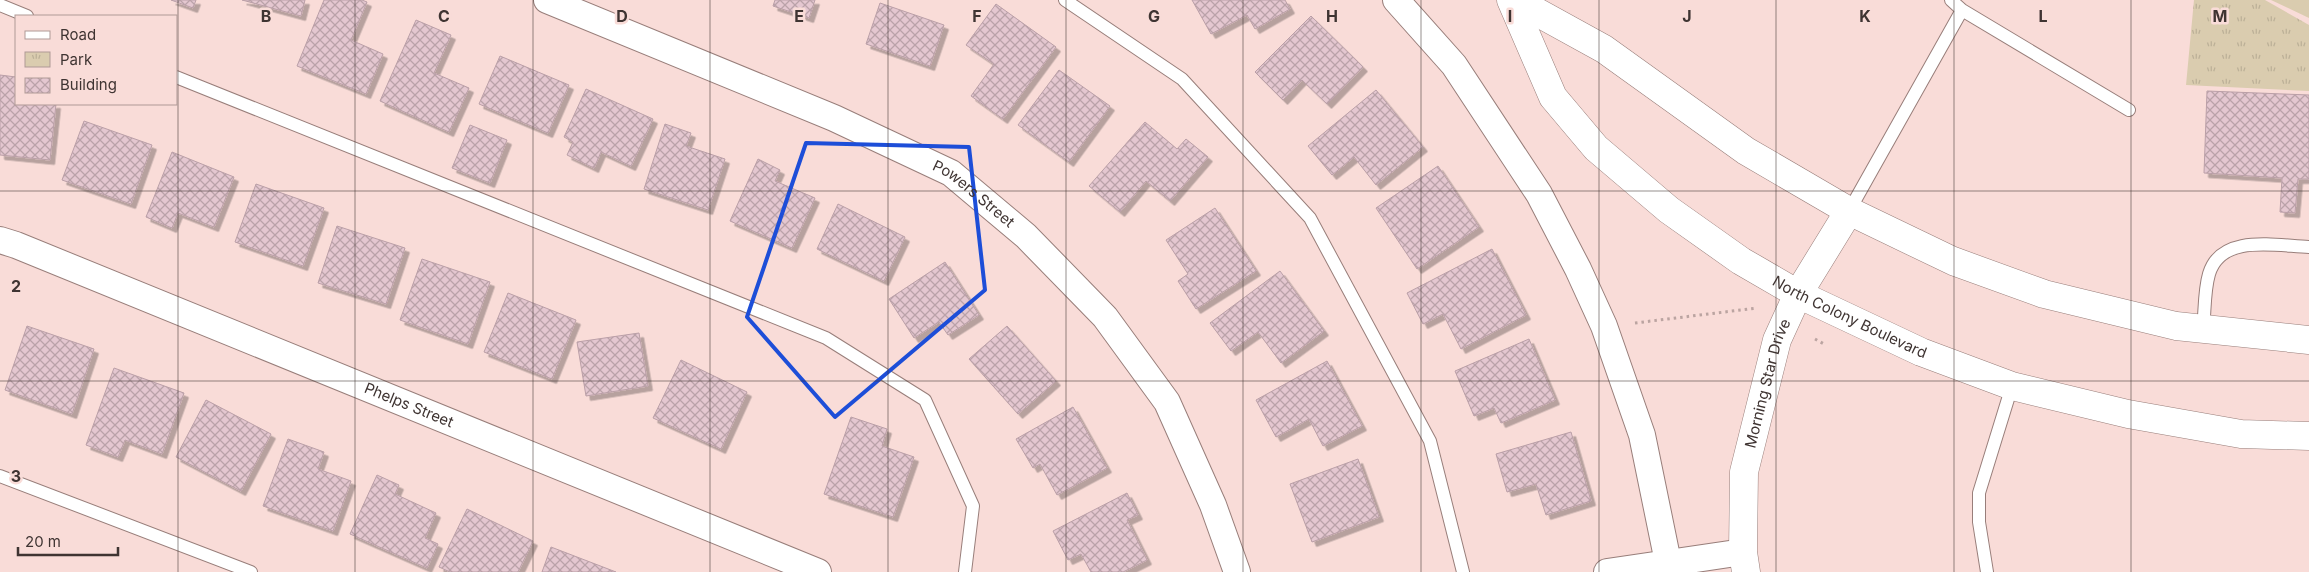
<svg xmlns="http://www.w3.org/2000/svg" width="2309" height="572" font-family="Inter,sans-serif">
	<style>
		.green { fill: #daccaf }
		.park { fill: url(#park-tufts) }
		.building { fill: url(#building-cross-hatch); stroke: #ba9fa7; filter: url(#shadow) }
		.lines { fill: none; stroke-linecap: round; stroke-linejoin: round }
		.service-casing { stroke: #987e7a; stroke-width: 14 }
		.minor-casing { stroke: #987e7a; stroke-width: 28 }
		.tertiary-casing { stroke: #987e7a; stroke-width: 29 }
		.path { stroke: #bba4a1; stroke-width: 3; stroke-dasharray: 2.5 4; stroke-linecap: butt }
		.service { stroke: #fff; stroke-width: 12 }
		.minor { stroke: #fff; stroke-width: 26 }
		.tertiary { stroke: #fff; stroke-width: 28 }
		.marked { fill: none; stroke: #1d4ed8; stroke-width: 4; stroke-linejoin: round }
		.grid { fill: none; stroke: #3f3432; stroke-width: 1; stroke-opacity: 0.55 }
		.labels { text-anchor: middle; stroke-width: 5; stroke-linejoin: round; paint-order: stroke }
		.street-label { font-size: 15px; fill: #3f3432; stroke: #f9dcd8 }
		.grid-label { font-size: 16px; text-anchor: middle; font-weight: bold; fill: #3f3432; stroke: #f9dcd8; stroke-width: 5; stroke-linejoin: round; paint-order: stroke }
	</style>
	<defs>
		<pattern id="park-tufts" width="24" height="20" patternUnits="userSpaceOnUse" patternTransform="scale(1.25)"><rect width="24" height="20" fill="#daccaf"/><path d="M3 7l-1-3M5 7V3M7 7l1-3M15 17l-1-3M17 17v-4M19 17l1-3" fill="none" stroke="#bcb097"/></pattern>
		<pattern id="building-cross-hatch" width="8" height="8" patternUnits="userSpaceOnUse" patternTransform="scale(1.25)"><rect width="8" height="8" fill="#e4c7d0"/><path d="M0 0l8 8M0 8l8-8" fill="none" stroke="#baa2a9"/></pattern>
		<filter id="shadow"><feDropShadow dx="4.5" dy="4.5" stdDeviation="0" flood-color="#0004"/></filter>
	</defs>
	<rect width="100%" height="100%" fill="#f9dcd8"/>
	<path class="green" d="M2271,0H2309V18Z"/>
	<path class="park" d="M2194,0H2265L2309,25V91L2186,85Z"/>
	<path class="building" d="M171,0H196L193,8Z
		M242,0H305L301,16Z
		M324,0H362L367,2L351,40L383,54L366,94L297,66Z
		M775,0H815L809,18L773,6Z
		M1192,0H1285L1290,9L1255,29L1247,15L1211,34Z
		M880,3L944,25L930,66L866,44Z
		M996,4L1056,47L1003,119L971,96L994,64L966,45Z
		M1311,16L1363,67L1327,104L1302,80L1283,100L1255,72Z
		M416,20L451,35L434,73L469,88L449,132L380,101Z
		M500,56L569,85L548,133L479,104Z
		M1059,70L1110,106L1069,162L1018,125Z
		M0,75L16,77V104H56L50,160L0,155Z
		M586,89L653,119L631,166L601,152L594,168L567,155L573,142L564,137Z
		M1376,90L1423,147L1376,185L1354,157L1332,175L1308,146Z
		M2207,91L2309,95V179H2298L2295,213L2280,212L2282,178L2204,173Z
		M84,121L152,145L131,204L62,180Z
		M1145,122L1177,149L1186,139L1208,157L1170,201L1146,181L1120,212L1089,186Z
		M665,124L691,133L686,146L725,159L708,210L644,189Z
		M470,125L507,140L490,183L452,168Z
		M172,152L234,177L214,227L178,213L172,228L146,217Z
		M758,159L780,170L775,181L815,198L792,248L730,221Z
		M1438,166L1479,227L1417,269L1376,208Z
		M256,184L324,208L303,266L235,242Z
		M838,204L905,237L884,281L817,249Z
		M1215,208L1256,271L1196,309L1178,281L1188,274L1166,240Z
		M337,226L405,248L386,304L318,283Z
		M1492,249L1526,315L1461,349L1443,314L1423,324L1407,293Z
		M422,259L490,282L468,344L400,320Z
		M945,262L979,315L948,335L939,322L914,338L889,299Z
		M1280,271L1324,331L1281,363L1258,332L1231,351L1210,323Z
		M508,293L576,320L552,379L484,352Z
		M27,326L94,349L72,414L5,390Z
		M1007,326L1056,381L1018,414L969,359Z
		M639,333L648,386L586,396L577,342Z
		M1529,339L1555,400L1501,423L1494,408L1474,416L1455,371Z
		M681,360L747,392L721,449L653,418Z
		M1327,361L1362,426L1323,446L1309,419L1276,437L1256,400Z
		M114,368L184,393L162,454L125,440L118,457L86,445Z
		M206,400L271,434L241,491L176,457Z
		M1073,407L1107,468L1057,495L1040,464L1033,468L1016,439Z
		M851,417L887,429L882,446L914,457L893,517L824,494Z
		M1571,432L1591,501L1546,515L1536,484L1507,492L1496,454Z
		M288,439L324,452L318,469L351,481L333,531L263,506Z
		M1358,459L1379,517L1312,542L1290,484Z
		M377,475L399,485L395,494L436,513L425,538L438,544L427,568L350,534Z
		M1127,493L1138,515L1127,520L1147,560L1123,572H1091L1081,554L1068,560L1053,531Z
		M467,509L533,541L518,572H450L439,567Z
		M551,547L616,572H542Z"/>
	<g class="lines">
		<g class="service-casing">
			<path id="service" d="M1065,0L1182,79L1310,218L1430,441L1463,572
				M0,5L27,16
				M1962,10L2129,110
				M176,77L826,338L925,400L973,506L965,572
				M1849,211L1962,10L1951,0
				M2203,329C2205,312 2204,291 2209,274C2221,233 2277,246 2309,247
				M0,476L251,572
				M1987,572L1979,522V493L2012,386"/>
		</g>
		<g class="minor-casing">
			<g id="minor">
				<path id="s1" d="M547,0L834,118L951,173L1026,236L1105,317L1167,402L1213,505L1237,572"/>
				<path d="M1396,0L1454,65L1539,194L1578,269L1604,326L1642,435L1668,562"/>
				<path id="s2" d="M0,240L16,245L818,572"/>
				<path d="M1607,572L1743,552"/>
			</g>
		</g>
		<g class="tertiary-casing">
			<g id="tertiary">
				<path id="s3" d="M1511,0L1553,97L1596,148L1669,210L1741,261L1798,294L1921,352L2012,386L2128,414L2241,434L2309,436"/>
				<path d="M1515,0L1604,49L1746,151L1849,211L1953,261L2044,294L2176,326L2309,340"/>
				<path id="s4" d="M1746,572L1743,552L1744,472L1777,340L1798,294L1849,211"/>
			</g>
		</g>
		<path class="path" d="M1635,323L1757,308
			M1815,339L1824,344"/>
		<use href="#service" class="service"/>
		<use href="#minor" class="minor"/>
		<use href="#tertiary" class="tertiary"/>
	</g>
	<path class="marked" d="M806,143L969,147L985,290L835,417L747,317Z"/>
	<path class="grid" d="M178,0V572M355,0V572M533,0V572M710,0V572M888,0V572M1066,0V572M1243,0V572M1421,0V572M1599,0V572M1776,0V572M1954,0V572M2131,0V572M0,191H2309M0,381H2309"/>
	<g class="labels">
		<g class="street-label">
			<text dy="5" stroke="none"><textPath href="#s1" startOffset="470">Powers Street</textPath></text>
			<text dy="5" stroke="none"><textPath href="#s3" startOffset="479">North Colony Boulevard</textPath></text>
			<text dy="5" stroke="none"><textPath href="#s4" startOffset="192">Morning Star Drive</textPath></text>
			<text dy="5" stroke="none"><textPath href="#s2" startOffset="441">Phelps Street</textPath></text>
		</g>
	</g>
	<g class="grid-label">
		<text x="266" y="22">B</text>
		<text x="444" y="22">C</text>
		<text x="622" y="22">D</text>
		<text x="799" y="22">E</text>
		<text x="977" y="22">F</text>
		<text x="1154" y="22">G</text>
		<text x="1332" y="22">H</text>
		<text x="1510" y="22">I</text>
		<text x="1687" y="22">J</text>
		<text x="1865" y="22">K</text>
		<text x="2043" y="22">L</text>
		<text x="2220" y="22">M</text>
		<text x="16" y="292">2</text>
		<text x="16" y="482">3</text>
	</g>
	<rect x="15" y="15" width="162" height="90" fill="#f9dcd8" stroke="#af9996"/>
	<rect x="25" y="31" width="25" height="8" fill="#ffffff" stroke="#af9996"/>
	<text x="60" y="40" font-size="15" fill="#3f3432">Road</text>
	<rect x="25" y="52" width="25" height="15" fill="url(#park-tufts)" stroke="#af9996"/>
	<text x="60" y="65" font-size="15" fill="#3f3432">Park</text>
	<rect x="25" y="78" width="25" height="15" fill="url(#building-cross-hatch)" stroke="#af9996"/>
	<text x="60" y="90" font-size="15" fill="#3f3432">Building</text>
	<path d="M18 547v8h100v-8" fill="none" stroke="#3f3432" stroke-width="2.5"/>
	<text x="25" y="547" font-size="15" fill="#3f3432" stroke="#f9dcd8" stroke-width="4" paint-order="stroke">20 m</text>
</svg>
